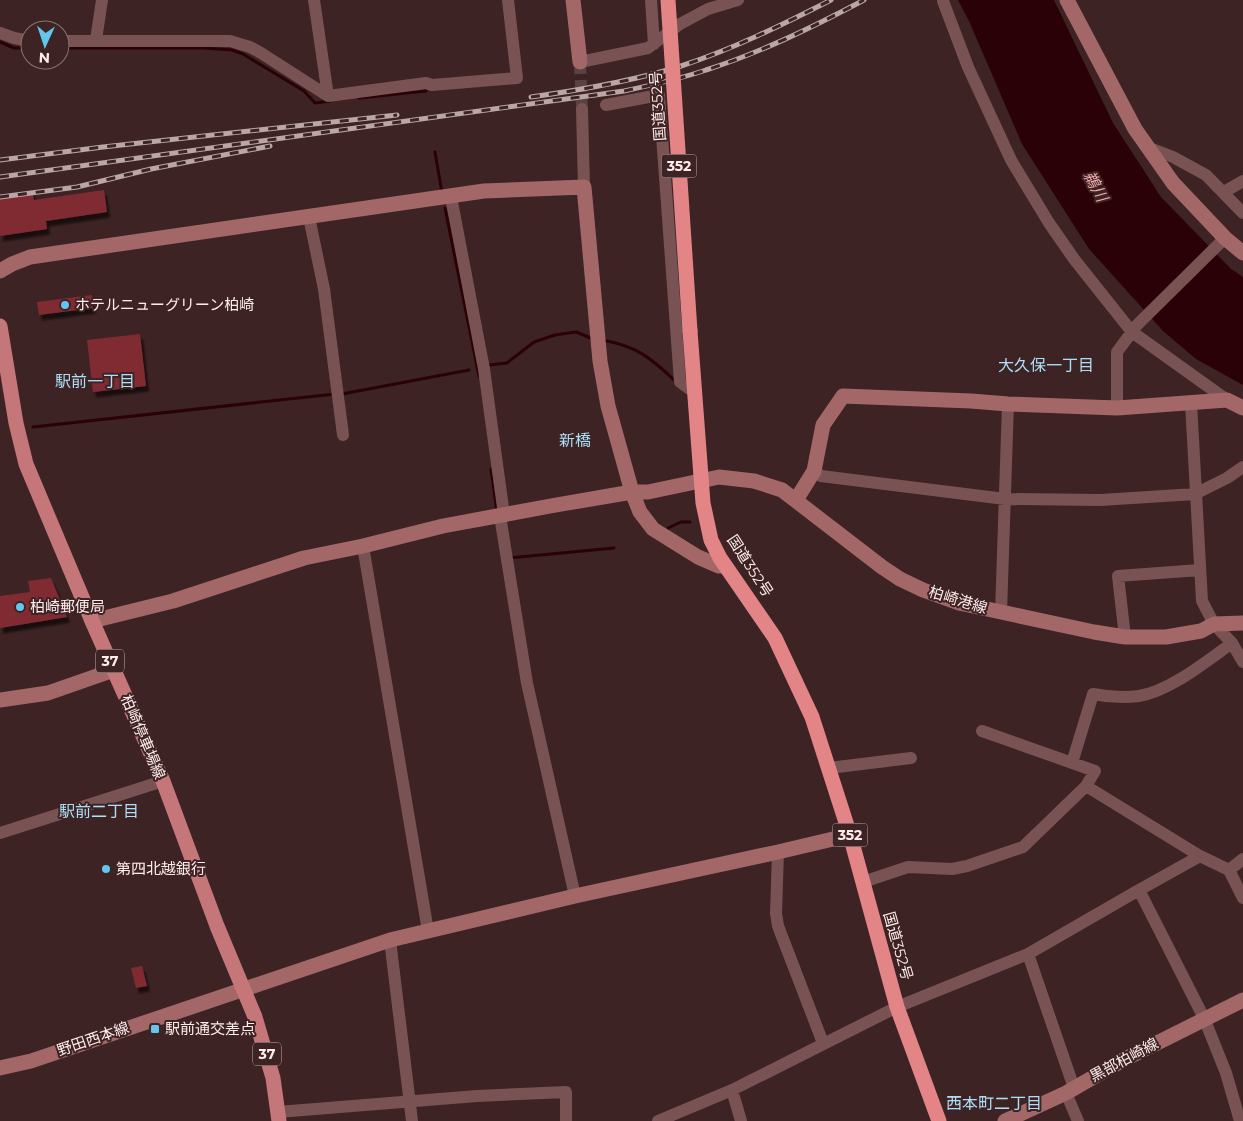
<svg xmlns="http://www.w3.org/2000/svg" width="1243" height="1121" font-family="Montserrat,'Noto Sans JP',sans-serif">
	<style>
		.water { fill: #2a0106 }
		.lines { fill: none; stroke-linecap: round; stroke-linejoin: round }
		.stream { stroke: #2a0106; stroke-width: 3 }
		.building { fill: #802b33; filter: url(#shadow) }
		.street-tunnel { stroke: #5a4142; stroke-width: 12; stroke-dasharray: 12 6; stroke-linecap: butt }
		.street { stroke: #795253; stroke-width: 12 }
		.secondary { stroke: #a46768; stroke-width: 15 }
		.primary { stroke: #c57679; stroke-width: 15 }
		.highway { stroke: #e38487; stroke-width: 15 }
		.rail-casing { stroke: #bba6a6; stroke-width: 5 }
		.rail { stroke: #3d2324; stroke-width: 3; stroke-dasharray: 9; stroke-linecap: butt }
		.highway-bridge { stroke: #e38487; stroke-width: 15 }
		.poi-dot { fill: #64c5ee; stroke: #3d2324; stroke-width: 2 }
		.labels { text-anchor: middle; stroke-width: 4; stroke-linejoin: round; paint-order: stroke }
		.shield { fill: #3d2324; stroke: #c4afaf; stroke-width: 1 }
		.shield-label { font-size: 14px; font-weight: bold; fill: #feebeb }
		.street-label { font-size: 15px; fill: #feebeb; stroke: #3d2324 }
		.poi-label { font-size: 15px; fill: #feebeb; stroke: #3d2324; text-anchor: start }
		.water-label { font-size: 16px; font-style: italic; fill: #f5aaab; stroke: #3d2324 }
		.neighbourhood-label { font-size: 16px; fill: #addff6; stroke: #3d2324 }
	</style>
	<defs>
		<filter id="shadow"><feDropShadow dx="3" dy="5.5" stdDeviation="1" flood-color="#0009"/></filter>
	</defs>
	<rect width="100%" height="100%" fill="#3d2324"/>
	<path class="water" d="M958,0H1054L1113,123L1161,197L1231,269L1243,277V385L1196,359L1163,331L1089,249L1022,144L969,21Z"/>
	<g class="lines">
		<path class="stream" d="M0,42L14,48H30
			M60,48H204L232,50L243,54L304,91L315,103L330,101
			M359,98L426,91
			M435,152L442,193
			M445,208L479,376
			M602,340C636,346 650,357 674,380
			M489,365L507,363L534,342L555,335L576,332L593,339
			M342,394L469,370
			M33,427L335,394
			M491,469L497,512
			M668,528L681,522H690
			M509,558L614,548"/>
	</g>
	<path class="building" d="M104,190L107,212L46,221L47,229L0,236V196L32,191L34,200Z
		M92,295L93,308L39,315L37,302Z
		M140,334L146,386L93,392L87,340Z
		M51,578L67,617L0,628V596L30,592L28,581Z
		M142,966L147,986L136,988L131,968Z"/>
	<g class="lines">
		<path class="street-tunnel" d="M580,62L582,109"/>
		<path class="street" d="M314,0L328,96L426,83L432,85L517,78L508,0
			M651,0L654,44
			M943,1L968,67L1011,160L1049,223L1074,259L1132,332L1227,400
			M0,33L14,38L30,41
			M96,40L102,0
			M60,41H230L250,47L261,53L328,96
			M580,62L648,48L680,24L708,9L738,0
			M606,105L659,95L680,382L695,393
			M582,109L584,187
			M1147,147L1173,157L1206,175L1243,213
			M1224,192L1243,181
			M451,197L484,369L504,515
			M309,217L324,289L343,435
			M1191,403L1202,601L1214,624L1232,643L1243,662
			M1117,408V352L1137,325L1225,238
			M814,471L821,476L1005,499L1101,500L1195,494L1227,478L1243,467
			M500,516L527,683L575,896
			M363,546L428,931
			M1001,613L1008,404
			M1125,637L1118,576L1200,570
			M982,731L1095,771L1086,786
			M1072,763L1093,694C1108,697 1123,698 1139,696C1170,691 1207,661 1232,643
			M829,768L911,758
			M0,833L163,781
			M778,852L776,913L778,926L823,1043
			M1229,870L1243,898
			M863,882L908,867L952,869L967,866L1023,847L1086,786L1200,856L1229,870L1243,859
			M1139,890L1200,856
			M390,940L412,1121
			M1028,954L1074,1088
			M732,1090L741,1121
			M1066,1093L1078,1121
			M278,1112L477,1096L566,1092V1121
			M658,1121L732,1090L897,1007L1028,954L1139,890L1204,1018L1226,1073L1240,1121"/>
		<path class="secondary" d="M573,0L580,62
			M1067,0L1135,129L1173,183L1225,238L1243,253
			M0,271L12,264L30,257L484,191L584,187L600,361L608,406L632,492L640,512L653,529L698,557L719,566H725
			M796,500L814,471L823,425L843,396L971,401L1008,404L1117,408L1227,400L1243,408
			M92,621L173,601L304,558L363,546L443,526L556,505L632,492H648L719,477L754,481L782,490L882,567L900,579L923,590L959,603L1094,632L1125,637H1166L1201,631L1214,624L1243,623
			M0,700L48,693L114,670
			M0,1068L31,1061L390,940L575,896L778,852L850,835
			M1005,1121L1066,1093L1123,1060L1243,1000"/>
		<path class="primary" d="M0,326L16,423L26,464L92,621L163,781L217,926L255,1017L273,1078L279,1121"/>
		<path class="highway" d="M690,331L703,503L711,540L720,558L775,638L812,717L850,835L897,1007L939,1121"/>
		<g class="rail-casing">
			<path id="rail" d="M531,97C581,90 633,81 681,66C733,49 782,25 831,0
				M0,160L103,147L397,115
				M0,177L624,91C652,85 680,79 706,70C762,52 813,27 864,0
				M0,197L77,187L151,169L270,146"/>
		</g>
		<use href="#rail" class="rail"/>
		<path class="highway-bridge" d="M668,0L690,331"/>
	</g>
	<g class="poi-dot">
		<circle cx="65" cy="305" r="5"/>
		<circle cx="20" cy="607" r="5"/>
		<circle cx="106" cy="869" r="5"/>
		<rect x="150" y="1024" width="10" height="10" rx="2.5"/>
	</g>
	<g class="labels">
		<g class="shield">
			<rect x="661.5" y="154.5" width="35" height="23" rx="4"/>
			<rect x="96" y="649.5" width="28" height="23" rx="4"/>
			<rect x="832.5" y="823.5" width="35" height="23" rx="4"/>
			<rect x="253" y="1042.5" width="28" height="23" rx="4"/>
		</g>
		<g class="shield-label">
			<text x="679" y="171">352</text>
			<text x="110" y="666">37</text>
			<text x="850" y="840">352</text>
			<text x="267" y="1059">37</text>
		</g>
		<g class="street-label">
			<text transform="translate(658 106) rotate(-94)" y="5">国道352号</text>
			<text transform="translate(750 566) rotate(57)" y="5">国道352号</text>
			<text transform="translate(958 600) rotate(17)" y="5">柏崎港線</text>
			<text transform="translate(143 737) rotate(67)" y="5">柏崎停車場線</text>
			<text transform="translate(898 946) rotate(74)" y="5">国道352号</text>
			<text transform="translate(93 1039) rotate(-19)" y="5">野田西本線</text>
			<text transform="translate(1124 1060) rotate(-28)" y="5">黒部柏崎線</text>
		</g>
		<g class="poi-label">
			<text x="75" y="310">ホテルニューグリーン柏崎</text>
			<text x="30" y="612">柏崎郵便局</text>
			<text x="116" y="874">第四北越銀行</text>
			<text x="165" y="1034">駅前通交差点</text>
		</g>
		<g class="water-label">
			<text transform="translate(1096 186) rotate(61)" y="6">鵜川</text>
		</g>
		<g class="neighbourhood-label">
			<text x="1046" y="371">大久保一丁目</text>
			<text x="95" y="387">駅前一丁目</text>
			<text x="575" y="446">新橋</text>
			<text x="99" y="817">駅前二丁目</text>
			<text x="994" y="1109">西本町二丁目</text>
		</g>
	</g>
	<g transform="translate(45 45) rotate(183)"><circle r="24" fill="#3d2324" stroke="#8a7374"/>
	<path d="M0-4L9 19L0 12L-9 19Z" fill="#64c5ee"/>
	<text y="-8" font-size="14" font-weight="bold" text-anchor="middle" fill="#feebeb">N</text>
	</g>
</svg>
